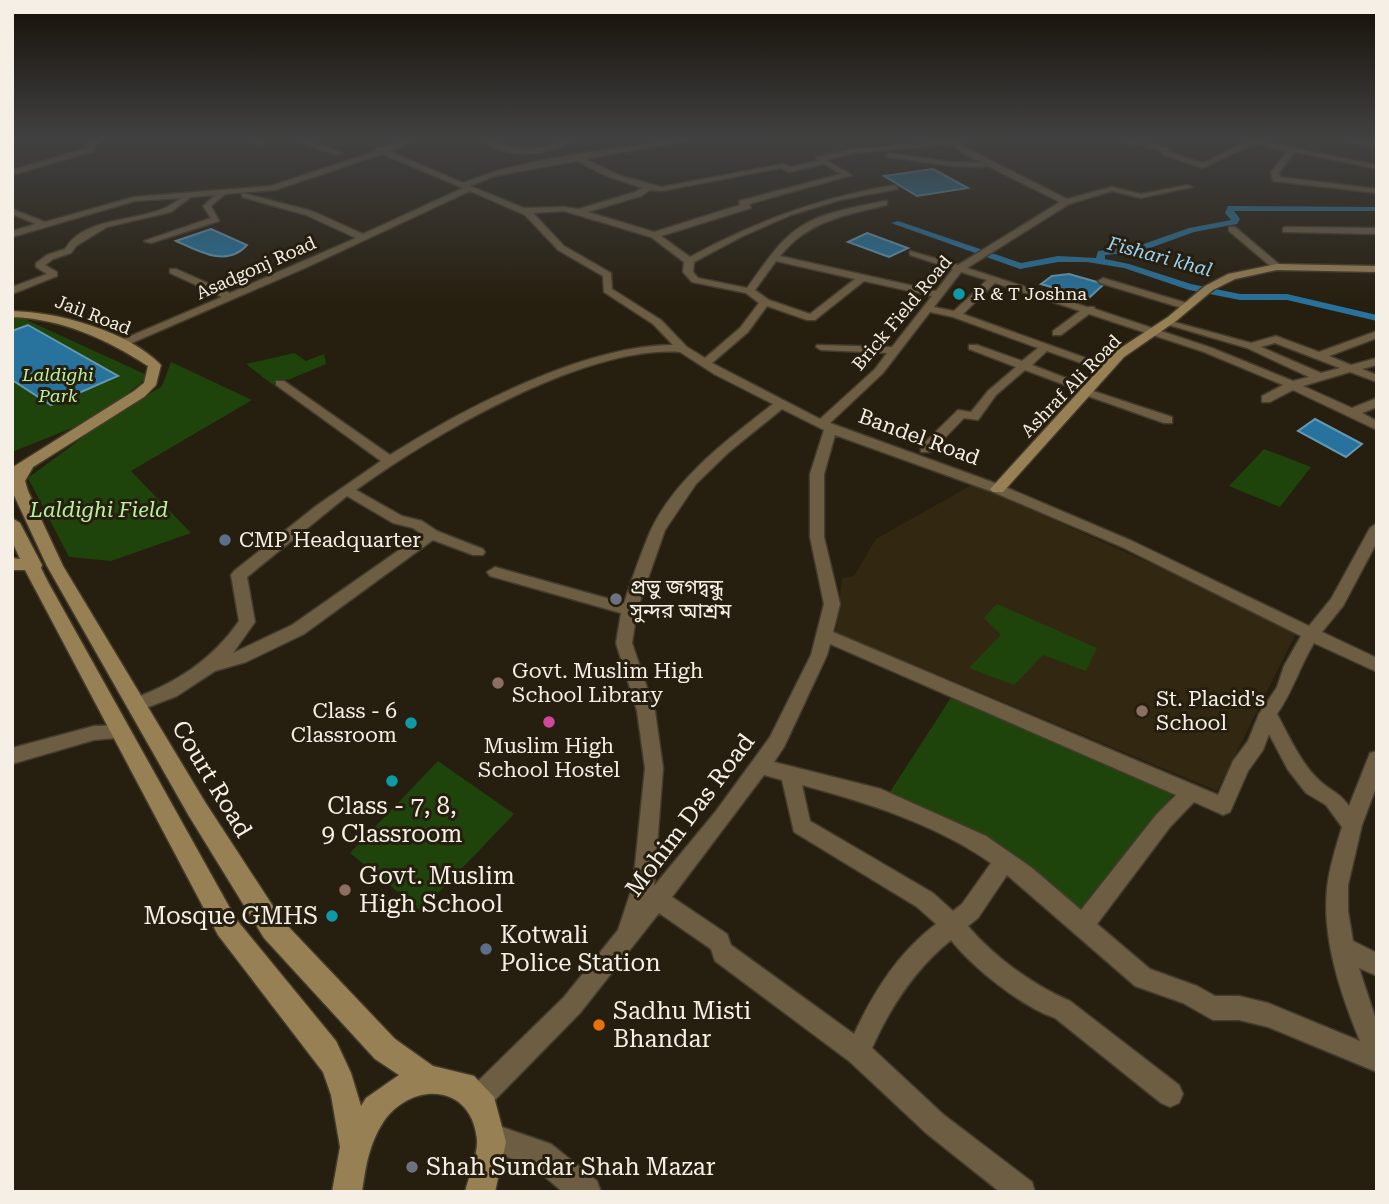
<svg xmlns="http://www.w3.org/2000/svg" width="1389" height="1204" font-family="'Roboto Serif','Noto Sans Bengali',serif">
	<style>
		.built { fill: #322710 }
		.green { fill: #1f440b }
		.water { fill: #27739d; stroke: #6598b3; stroke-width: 2 }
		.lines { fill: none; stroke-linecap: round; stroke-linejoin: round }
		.canal { fill: #27739d; fill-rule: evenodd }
		.minor-casing { stroke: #433b2c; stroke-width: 3 }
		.tertiary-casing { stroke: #433b2c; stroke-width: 3 }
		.secondary-casing { stroke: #433b2c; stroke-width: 3 }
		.minor { fill: #6c5d43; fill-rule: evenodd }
		.tertiary { fill: #6c5d43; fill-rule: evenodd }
		.secondary { fill: #988055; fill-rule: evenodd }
		.culture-dot { fill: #0f9aa8; stroke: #261e0e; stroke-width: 2.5 }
		.service-dot { fill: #5c6f8a; stroke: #261e0e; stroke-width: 2.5 }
		.worship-dot { fill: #6b7280; stroke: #261e0e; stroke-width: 2.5 }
		.education-dot { fill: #8d6e63; stroke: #261e0e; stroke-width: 2.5 }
		.hotel-dot { fill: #d1479c; stroke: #261e0e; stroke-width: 2.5 }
		.food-dot { fill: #e8710a; stroke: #261e0e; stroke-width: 2.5 }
		.labels { text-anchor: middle; stroke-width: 6; stroke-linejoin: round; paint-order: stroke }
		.far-street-label { font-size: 18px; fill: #f5efe5; stroke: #261e0e }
		.far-poi-label { font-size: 18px; fill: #f5efe5; stroke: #261e0e; text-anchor: start }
		.far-park-label { font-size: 18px; font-style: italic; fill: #b6f39e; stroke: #261e0e }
		.far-water-label { font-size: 19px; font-style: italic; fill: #9bd3f7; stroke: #261e0e }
		.street-label { font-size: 21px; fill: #f5efe5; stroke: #261e0e }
		.park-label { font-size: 21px; font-style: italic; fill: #b6f39e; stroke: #261e0e }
		.poi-label { font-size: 21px; fill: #f5efe5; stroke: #261e0e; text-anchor: start }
		.near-street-label { font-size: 24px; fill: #f5efe5; stroke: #261e0e }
		.near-poi-label { font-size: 24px; fill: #f5efe5; stroke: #261e0e; text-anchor: start }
	</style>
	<rect width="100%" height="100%" fill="#261e0e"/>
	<path class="built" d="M973,484L1298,629L1217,791L836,632L842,578L854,576L876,539Z"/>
	<path class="green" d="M18,316L149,376L97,418L12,452V317Z
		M294,353L306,361L324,354L326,364L288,380L279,379L273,385L246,364Z
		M171,362L252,400L131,471L191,533L111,561L69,557L28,478L90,432L162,386Z
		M1264,449L1311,467L1280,507L1229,486Z
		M997,604L1097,648L1086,671L1043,655L1014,685L969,668L1001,635L984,618Z
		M952,696L1174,794L1079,910L888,795Z
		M438,761L514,814L421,911L350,853Z"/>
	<path class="water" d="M933,169L968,188L917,196L884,176Z
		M211,229L247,245C227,268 198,251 176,241Z
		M867,233L908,248L889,257L848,242Z
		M1069,274L1104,284L1089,298L1041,284L1052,276Z
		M28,325L118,376L51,405L12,380V331Z
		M1315,419L1362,444L1346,457L1298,431Z"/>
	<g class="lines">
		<path class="canal" d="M1228,206L1377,207V211H1234L1240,219L1237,224L1194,232L1139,252L1105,255V259L1129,264L1191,284L1240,294H1287L1377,315V321L1287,300H1240L1189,290L1124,268L1087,262H1058L1020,269L891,223L898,221L1021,263L1058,256L1096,258L1098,251L1138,246L1189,228L1231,220L1225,213Z"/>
		<g class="minor-casing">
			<path id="minor" d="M97,140H105L93,147L94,151L12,175V170L87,148L86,144Z
				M248,140H257L266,144L262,146Z
				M294,140H303L343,153L336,155Z
				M410,140H419L389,151L463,183C529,156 608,151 677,140H691L585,159L621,176L662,187L782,164L790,167L818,161L816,157L854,149L970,140L960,143L970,150L1067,199L1112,187L1141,194L1188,185L1192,187L1141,198L1112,191L1069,204L967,268L1087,307H1094L1095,309L1212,348L1293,381L1309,377L1247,348L1162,323L1167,320L1251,343L1276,336L1319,352L1377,331V338L1329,356L1351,365L1377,358V365L1362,369L1377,375V382L1350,372L1303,386L1352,408L1377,398V407L1362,413L1377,421V430L1293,390L1270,402H1262V396L1283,385L1204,352L1089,314L1061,335H1053V331L1080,311L995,283L963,314L1111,367L1113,369L1107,372L1047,351L1032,365L1092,388L1093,391L1172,417V423H1164L1082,394L1081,391L1025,370L996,395L978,420L964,418L931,452H921V446L958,410L971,412L988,391L1016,367L969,349V345H977L1022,361L1038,348L953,317L930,312L883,373L830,423L1003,486L1132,541L1309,626L1331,599L1370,528L1377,523V542L1343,606L1322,632L1377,658V672L1314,643C1300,666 1293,691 1277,714C1289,736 1301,764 1320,781C1332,792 1338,791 1349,806L1370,753L1377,751V785L1362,825L1348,885V911L1353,941L1377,953V976L1359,968L1377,1023V1072L1268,1027L1239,1020H1213L1183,1003L1135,986L1007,875L978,918L968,926C994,957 1033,985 1070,1001L1179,1085L1183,1094L1179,1103L1170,1107L1161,1103L1055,1018C1022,1007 972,967 951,940C915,969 891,1006 872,1048L944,1115L1032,1182L1035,1192H1000L926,1133L849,1061L715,961L711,949L659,913L580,1013L488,1107L479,1111L470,1107L466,1098L470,1089L564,997L618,930L633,885L645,768L637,711L616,643L621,613L490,576L487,572L495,567L624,603C632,579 640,555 650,532C674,479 728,439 773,404L714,374L680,352C585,345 431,436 356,490L402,516L422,521L437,531L483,549L485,552L483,555H473L433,540L304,634L246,662L215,671L177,696L138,711L132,709L129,704L132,699C176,683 212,660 239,621L231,575L234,571L316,506L381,461L276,385V381H284L390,455C464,408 585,345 673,345L653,324L604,292L603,276L558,250L525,215L470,191L307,267L127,345H119V341L222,297L170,273V269H176L230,293L356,238L306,215L242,197V193L312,211L363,234L463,188L382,154L275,190L225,194L211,206L219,221L151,243L144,241L211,218L203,206L215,195L191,197L171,212L107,227L76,246L71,253L53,259L45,265L57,272V276L12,294V287L47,274L36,267V263L47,255L65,249C84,216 138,222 167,207C171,205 176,201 181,198L135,201L12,237V231L36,224L12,214V209L45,222L134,197L271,186L376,151V148ZM952,144L964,154L1060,202L958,265L910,251V255L953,269L936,291L780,256C808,221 845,215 887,205V201H884C853,208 817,212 792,233C774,248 761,269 747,288L698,278L693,272L694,262L743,236L791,215L840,200L898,189L895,185C821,197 756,221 690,257L661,236L751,208L749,204L852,175L826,160L854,153ZM577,161L604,175L642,188L635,192L579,209L564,207L524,208L470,186L494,176ZM824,164L841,174L739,201L740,205L654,232L588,212L641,196L650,190L662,191L781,168L789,172ZM564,211L651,237L684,262L683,272L692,282L746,293L759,303L740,328L705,358L687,347L661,320L612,289L611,273L564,246L533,213ZM776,261L855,279L810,314L769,300L755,290ZM961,272L987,280L954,311L934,307ZM864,281L932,296L892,347L817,345L816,347L821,350L887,353L875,369L820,419L712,363L748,332L767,306L807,320H815ZM1275,343L1340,368L1321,373L1261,347ZM782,409L824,430L810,474V537L824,604L811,655L770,737L716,811L654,886L663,768L655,711L632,643L637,610L665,530L696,484L729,452ZM835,435L993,492L1122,547L1301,636L1284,666L1277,687L1259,714L1248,741L1233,761L1218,795L833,632L840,604L824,537V474ZM347,496L393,523L413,528L422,534L292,625L233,653L255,622L247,577ZM830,644L1176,795L1156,815L1081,910L1032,868L986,836L881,789L774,762L784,747L827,655ZM1269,734L1288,770L1306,793L1326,805L1342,827C1336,847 1329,868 1327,889C1322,939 1341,995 1360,1041L1268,1003L1239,996H1215L1197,986L1150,969L1097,924L1170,827L1194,802L1223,815L1230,812L1248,771L1263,750ZM764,775L782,780L794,832L917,907L936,924C898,953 874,991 854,1034L731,945L727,934L672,897ZM802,785C868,803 935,824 991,863L962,904L953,911L933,893L810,821Z
				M481,140C496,140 510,149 526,149C543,150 557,139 571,140C547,158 504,158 481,140Z
				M1117,140L1166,146L1169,152L1203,163L1246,142L1241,140H1253L1377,165V169L1295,152L1279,172L1280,177L1377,189V193L1273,181L1271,172L1288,151L1253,144L1203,168L1163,155L1160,150Z
				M1347,140L1377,143V147L1350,142Z
				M889,153L952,162L984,163L988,165L984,167L952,166L886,157Z
				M1229,227H1235L1280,265V269H1274L1229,231Z
				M1286,227L1377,228V234L1283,232V228Z
				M1103,278L1190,304L1191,306L1182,308L1100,283L1098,281Z
				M121,725L127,727L130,732L127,737L94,740L12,764V748L94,726Z"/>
		</g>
		<g class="tertiary-casing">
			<path id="tertiary" d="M493,1124L551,1144L597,1181L601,1192H563L532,1166L483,1148L479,1138L483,1128Z"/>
		</g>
		<g class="secondary-casing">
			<path id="secondary" d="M1277,264L1377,266V272L1277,270L1235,279L1213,290L1176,321L1124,357L1003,492H993L990,489L993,486L1116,351L1168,317L1205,286L1228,274Z
				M12,311C58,312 128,331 161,365L156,385L144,397L33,467L25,481L28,491L63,566L205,802L282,920L395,1039L433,1066L474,1076L494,1097L506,1142L495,1192H465C469,1176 478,1155 477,1139C471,1082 411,1082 384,1121C369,1144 366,1165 362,1192H332L340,1147L331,1095L323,1072L218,935L25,570H12V558L20,559L12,541V518L20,523L42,565L41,568L48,582L236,919L336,1041L351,1073L361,1106L366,1098L399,1075L375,1059L264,938L189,816L47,566L12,491L13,467L134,391L144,383L148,366C106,339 63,319 12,317Z"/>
		</g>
		<use href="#minor" class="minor"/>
		<use href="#tertiary" class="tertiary"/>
		<use href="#secondary" class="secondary"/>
	</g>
	<linearGradient id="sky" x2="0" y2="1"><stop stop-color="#151008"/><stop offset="0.45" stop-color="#414141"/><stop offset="1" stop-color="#414141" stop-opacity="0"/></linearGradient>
	<rect width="1389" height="308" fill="url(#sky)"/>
	<g class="culture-dot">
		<circle cx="959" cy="294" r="7"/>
		<circle cx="411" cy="723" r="7"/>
		<circle cx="392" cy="781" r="7"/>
		<circle cx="332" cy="916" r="7"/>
	</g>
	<g class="service-dot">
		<circle cx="225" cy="540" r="7"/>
		<circle cx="486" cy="949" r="7"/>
	</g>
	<g class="worship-dot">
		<circle cx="616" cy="599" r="7"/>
		<circle cx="412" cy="1167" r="7"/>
	</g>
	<g class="education-dot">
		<circle cx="498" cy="683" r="7"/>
		<circle cx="1142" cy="711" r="7"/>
		<circle cx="345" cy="890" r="7"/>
	</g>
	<circle class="hotel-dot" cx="549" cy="722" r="7"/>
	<circle class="food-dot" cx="599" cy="1025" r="7"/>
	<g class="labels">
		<g class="far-street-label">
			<text transform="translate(256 268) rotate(-24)" y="6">Asadgonj Road</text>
			<text transform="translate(902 313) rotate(-50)" y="6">Brick Field Road</text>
			<text transform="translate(93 315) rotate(21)" y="6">Jail Road</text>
			<text transform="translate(1071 386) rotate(-46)" y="6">Ashraf Ali Road</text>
		</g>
		<g class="far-poi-label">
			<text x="973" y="300">R &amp; T Joshna</text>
		</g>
		<g class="far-park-label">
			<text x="58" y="381">Laldighi<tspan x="58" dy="21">Park</tspan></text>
		</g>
		<g class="far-water-label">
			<text transform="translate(1160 256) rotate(15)" y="7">Fishari khal</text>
		</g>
		<g class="street-label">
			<text transform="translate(919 437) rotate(20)" y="7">Bandel Road</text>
		</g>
		<g class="park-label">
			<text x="99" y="517">Laldighi Field</text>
		</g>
		<g class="poi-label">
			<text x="239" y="547">CMP Headquarter</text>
			<text x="630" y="594">প্রভু জগদ্বন্ধু<tspan x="630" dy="24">সুন্দর আশ্রম</tspan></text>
			<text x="512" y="678">Govt. Muslim High<tspan x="512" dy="24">School Library</tspan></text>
			<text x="1156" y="706">St. Placid's<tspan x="1156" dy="24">School</tspan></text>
			<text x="397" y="718" text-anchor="end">Class - 6<tspan x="397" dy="24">Classroom</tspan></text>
			<text x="549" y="753" text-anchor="middle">Muslim High<tspan x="549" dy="24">School Hostel</tspan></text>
		</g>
		<g class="near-street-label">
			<text transform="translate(212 779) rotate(59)" y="8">Court Road</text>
			<text transform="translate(690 815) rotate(-53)" y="8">Mohim Das Road</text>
		</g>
		<g class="near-poi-label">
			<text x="392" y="814" text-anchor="middle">Class - 7, 8,<tspan x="392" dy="28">9 Classroom</tspan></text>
			<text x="359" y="884">Govt. Muslim<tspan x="359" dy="28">High School</tspan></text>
			<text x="318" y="924" text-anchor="end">Mosque GMHS</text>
			<text x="500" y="943">Kotwali<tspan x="500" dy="28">Police Station</tspan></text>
			<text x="613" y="1019">Sadhu Misti<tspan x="613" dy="28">Bhandar</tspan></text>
			<text x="426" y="1175">Shah Sundar Shah Mazar</text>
		</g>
	</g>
	<rect width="1389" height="1204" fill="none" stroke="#f5efe5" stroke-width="28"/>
</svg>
